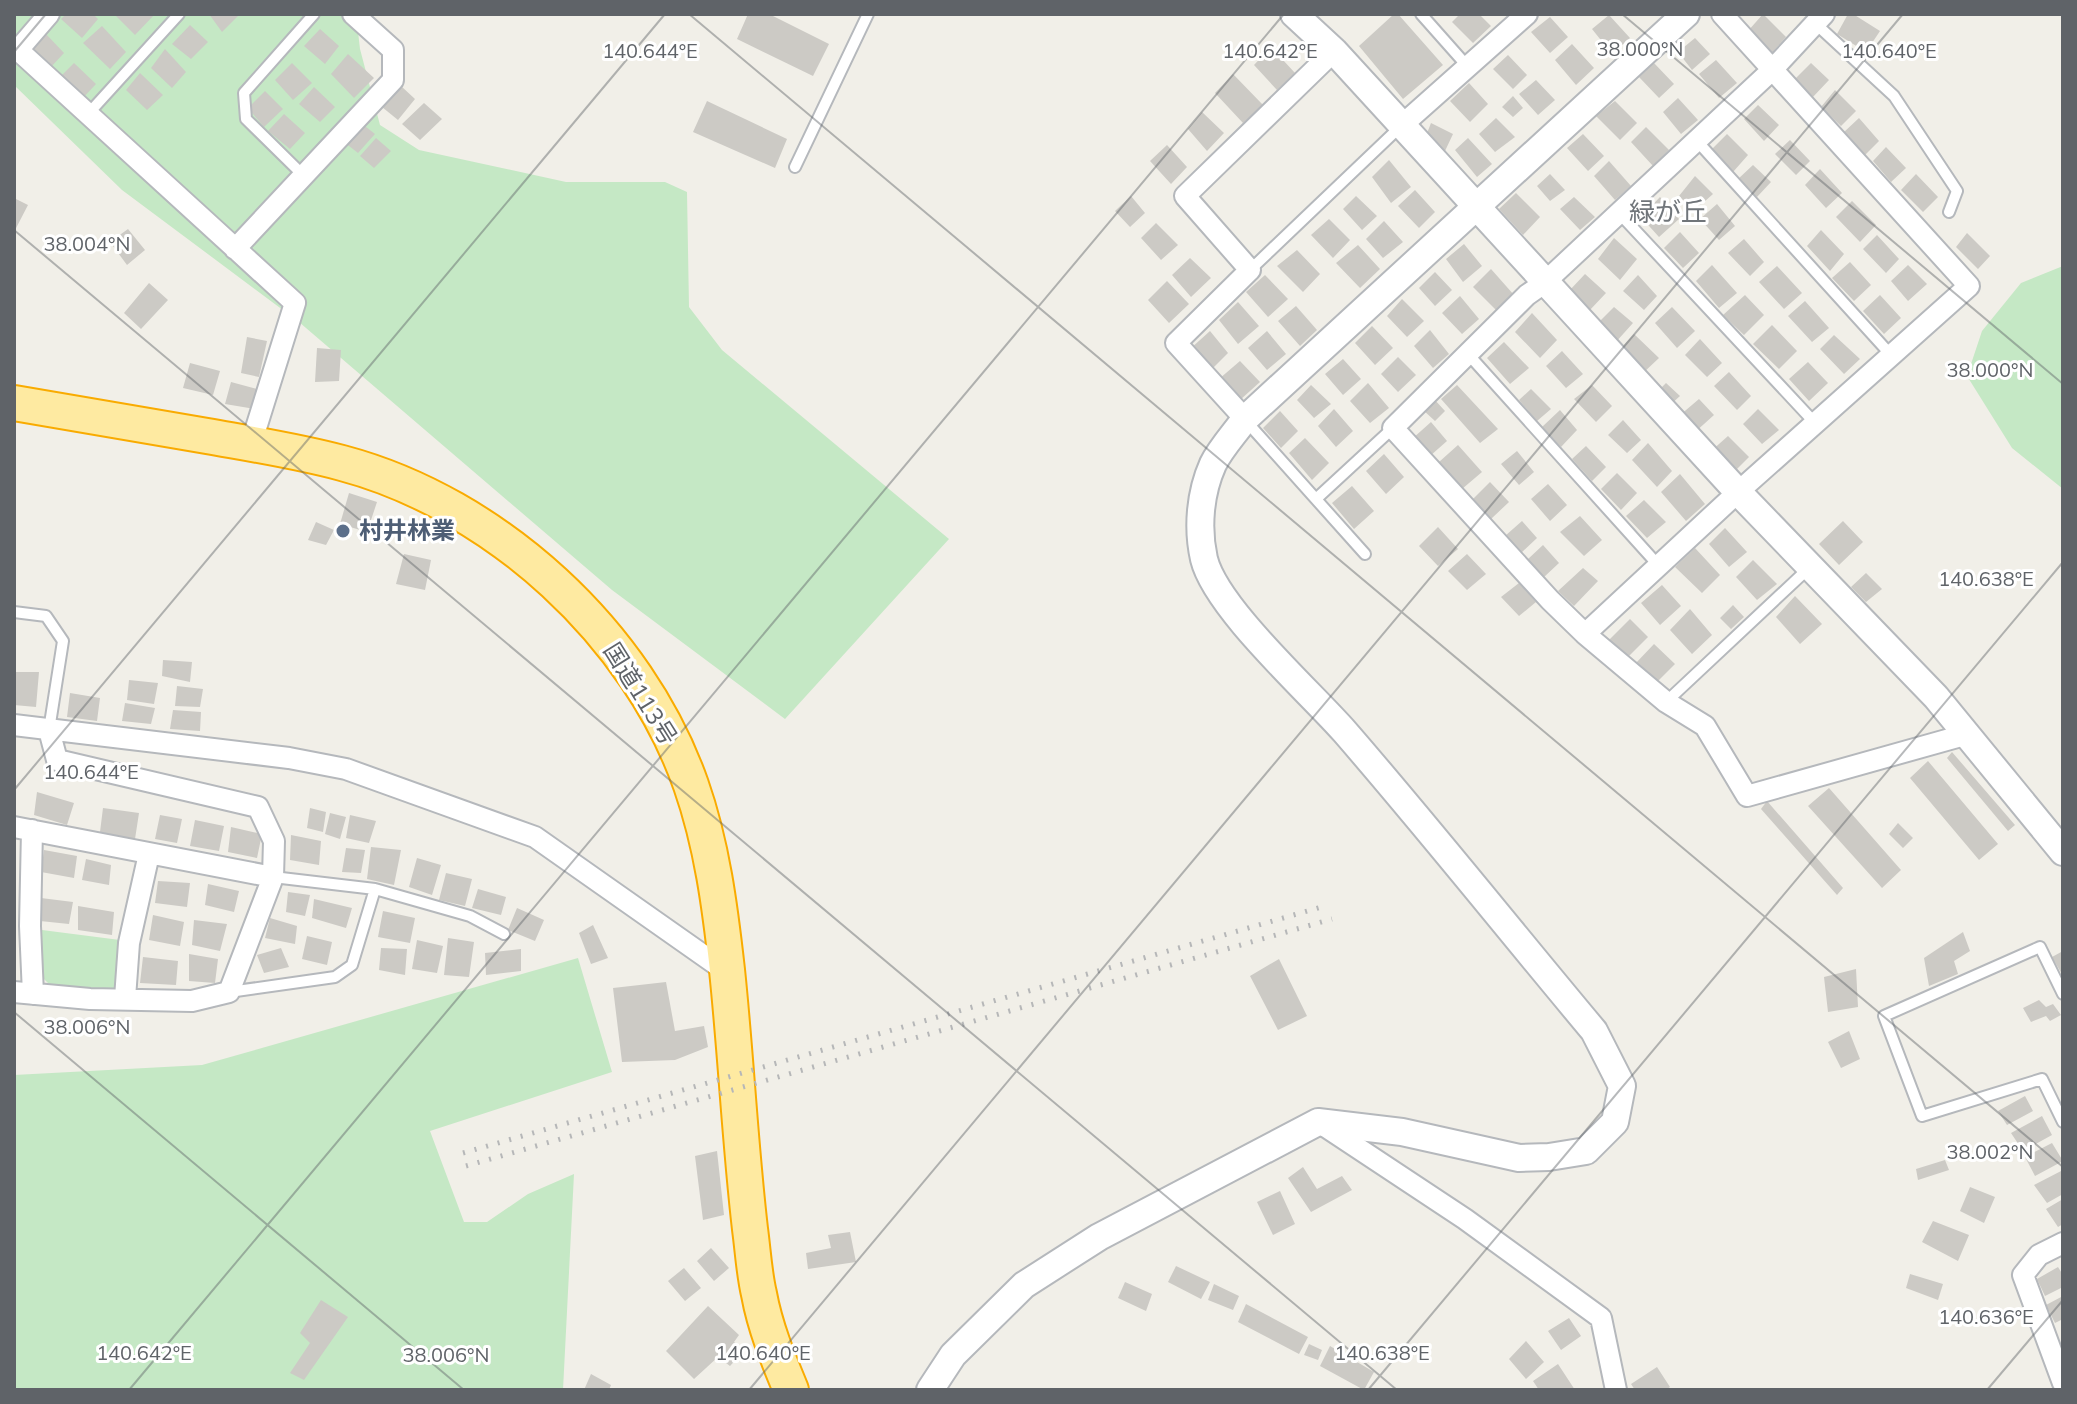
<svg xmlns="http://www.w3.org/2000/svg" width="2077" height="1404" font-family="Mulish,'Noto Sans JP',sans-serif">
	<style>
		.green { fill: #c5e8c5 }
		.building { fill: #cccac5 }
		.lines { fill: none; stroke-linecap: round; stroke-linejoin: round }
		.service-casing { stroke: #b5b8bc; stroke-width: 14 }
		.minor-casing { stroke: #b5b8bc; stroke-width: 24 }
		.tertiary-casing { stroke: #b5b8bc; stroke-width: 30 }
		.trunk-casing { stroke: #f9ab00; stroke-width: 38 }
		.service { stroke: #fff; stroke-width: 10 }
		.minor { stroke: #fff; stroke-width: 20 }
		.tertiary { stroke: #fff; stroke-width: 26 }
		.trunk { stroke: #feeaa1; stroke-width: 34 }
		.rail { stroke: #b6b7b8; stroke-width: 5; stroke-dasharray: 2 10; stroke-linecap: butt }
		.ticks { fill: none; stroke: #5f6368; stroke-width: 2; stroke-opacity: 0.45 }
		.service-dot { fill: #5c6f8a; stroke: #fff; stroke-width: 3 }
		.labels { text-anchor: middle; stroke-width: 6; stroke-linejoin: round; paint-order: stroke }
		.service-label { font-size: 24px; font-weight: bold; fill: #4e5e75; stroke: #fff; text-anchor: start }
		.street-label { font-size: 24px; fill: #5f6368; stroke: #fff }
		.neighbourhood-label { font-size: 26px; fill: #70757a; stroke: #fff }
		.ticks-label { font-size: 20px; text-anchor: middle; fill: #5f6368; stroke: #fff; stroke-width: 6; stroke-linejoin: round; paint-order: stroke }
	</style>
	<rect width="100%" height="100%" fill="#f1efe8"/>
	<path class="green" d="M14,14H356L360,49L380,125L419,150L566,182H665L687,192L689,307L722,350L949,539L785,719L612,590L299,322L122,190L14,85Z
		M2063,266V489L2012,448L1967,376L1982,331L2021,283Z
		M42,930L120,940V979L112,992L51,986L39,974Z
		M578,958L612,1072L430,1131L464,1222H487L528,1194L574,1174L563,1390H14V1075L202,1065Z"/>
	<path class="building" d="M66,14H93L98,19L82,38L61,19Z
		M114,14H155L135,35Z
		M209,14H240L222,32Z
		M748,14H769L829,44L813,76L737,39Z
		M1394,14H1398L1443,65L1403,99L1359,46Z
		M1460,14H1479L1491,26L1473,43L1452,22Z
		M1763,14L1786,37L1771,54L1748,31Z
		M1848,14H1853L1880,31L1866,52L1837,34Z
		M1609,15L1630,38L1612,54L1592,29Z
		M1550,17L1568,37L1550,53L1531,32Z
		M190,25L208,42L191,59L172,44Z
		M102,26L126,52L110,69L83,43Z
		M320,29L339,46L325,64L304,46Z
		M46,34L64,53L51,67L33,48Z
		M1695,38L1710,54L1692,70L1678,52Z
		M1572,44L1594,68L1576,85L1555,60Z
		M1271,47L1295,73L1277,90L1254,65Z
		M165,49L186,72L172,88L151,68Z
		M348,54L374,78L354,98L331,74Z
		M1508,55L1527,75L1513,89L1493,69Z
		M1716,60L1737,83L1719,98L1699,74Z
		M74,63L96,84L82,99L59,78Z
		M292,63L312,83L293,100L275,80Z
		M1654,63L1674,84L1659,98L1639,77Z
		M1811,63L1829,80L1812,98L1795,79Z
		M140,73L163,95L147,110L126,90Z
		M1233,74L1263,105L1243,123L1215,93Z
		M1536,80L1555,100L1538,115L1519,94Z
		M1469,83L1488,104L1470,122L1450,101Z
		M401,86L415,99L398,120L382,107Z
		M314,87L335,107L320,122L299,104Z
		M1835,90L1856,111L1841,126L1821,107Z
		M265,91L283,109L264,127L248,108Z
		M1513,96L1523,108L1513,117L1502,107Z
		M1678,98L1698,120L1681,134L1663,112Z
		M707,101L787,139L775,168L693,132Z
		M1615,101L1637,123L1620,140L1596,116Z
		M424,103L442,119L420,140L402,124Z
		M1758,105L1779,125L1764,141L1744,119Z
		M1202,112L1224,133L1207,151L1188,129Z
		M284,114L305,133L290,149L268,131Z
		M1496,118L1515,137L1495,152L1479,134Z
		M1859,118L1879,141L1864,156L1843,133Z
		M361,123L375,134L358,153L344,142Z
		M1431,123L1453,134L1445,151L1424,141Z
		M1646,127L1669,150L1653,166L1631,142Z
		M1583,134L1604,156L1588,171L1567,148Z
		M1727,134L1748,155L1733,172L1712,149Z
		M376,138L391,151L374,168L360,156Z
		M1468,138L1492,164L1477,177L1455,150Z
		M1790,140L1810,161L1796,175L1775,154Z
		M1167,145L1187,167L1171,184L1150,161Z
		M1886,147L1906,168L1891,182L1873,161Z
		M1389,160L1411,187L1391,203L1372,177Z
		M1609,161L1631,186L1615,200L1594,176Z
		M1753,165L1771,182L1757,197L1737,180Z
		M1820,169L1842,193L1826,208L1805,185Z
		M1550,174L1565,190L1550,201L1537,186Z
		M1916,174L1938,197L1923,212L1901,190Z
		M1695,176L1713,194L1694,211L1679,196Z
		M1415,190L1435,212L1419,228L1398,206Z
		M1516,193L1540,217L1523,235L1499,209Z
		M1131,196L1145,213L1130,227L1115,211Z
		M1356,196L1377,216L1362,230L1343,209Z
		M1574,197L1595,217L1580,230L1560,209Z
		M1660,197L1679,219L1659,237L1641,217Z
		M14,198L28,205L14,232Z
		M1852,201L1876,225L1860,242L1836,217Z
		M1717,204L1735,226L1719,240L1700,219Z
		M1329,219L1350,240L1333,258L1311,235Z
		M1384,221L1403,242L1383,258L1366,239Z
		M1156,223L1178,245L1161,260L1141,238Z
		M128,229L145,250L127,265L110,242Z
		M1821,230L1844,254L1830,271L1807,246Z
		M1680,232L1699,253L1683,268L1664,248Z
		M1967,233L1990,256L1978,269L1956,247Z
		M1877,235L1899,259L1886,273L1863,249Z
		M1614,238L1637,259L1620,280L1598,259Z
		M1744,239L1764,262L1750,276L1728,253Z
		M1464,244L1482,266L1463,282L1446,259Z
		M1358,245L1380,269L1360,288L1336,263Z
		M1297,250L1320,274L1303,292L1277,266Z
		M1190,258L1211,278L1191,297L1172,275Z
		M1850,262L1871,285L1854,301L1832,278Z
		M1712,265L1737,293L1719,308L1696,281Z
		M1908,265L1927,284L1908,301L1891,281Z
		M1777,266L1802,293L1784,309L1759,282Z
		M1491,269L1514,295L1497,311L1473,287Z
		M1435,272L1452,290L1435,306L1419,288Z
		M1585,274L1606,293L1589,311L1569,291Z
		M1265,275L1288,299L1268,317L1246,292Z
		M1638,275L1657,296L1644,310L1623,291Z
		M1167,281L1189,304L1169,323L1148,300Z
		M149,283L168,300L141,329L124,313Z
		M1745,295L1764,315L1744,335L1723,315Z
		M1880,295L1901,318L1884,334L1863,311Z
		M1460,296L1479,319L1462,334L1442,313Z
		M1402,299L1424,321L1407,337L1387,316Z
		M1805,301L1829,328L1812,342L1788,316Z
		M1238,302L1259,326L1238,344L1219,320Z
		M1296,306L1317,330L1300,346L1278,321Z
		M1614,307L1633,323L1615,343L1597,324Z
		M1672,307L1695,331L1677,348L1655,323Z
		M1532,313L1557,340L1540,358L1515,332Z
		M1772,325L1797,351L1779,369L1753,344Z
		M1372,326L1393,348L1375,365L1355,343Z
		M1430,330L1449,354L1433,368L1414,346Z
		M1210,331L1228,353L1210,371L1190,349Z
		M1267,331L1286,354L1267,370L1248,348Z
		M1634,334L1659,358L1642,374L1619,350Z
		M1834,335L1860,359L1844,374L1820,349Z
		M247,337L267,341L259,377L241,373Z
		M1700,339L1722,363L1707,377L1685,355Z
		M1504,342L1529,368L1510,384L1487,358Z
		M317,348L341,350L339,381L315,382Z
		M1562,351L1583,374L1566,388L1546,366Z
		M1398,357L1416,375L1398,392L1381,374Z
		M1343,359L1361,379L1343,395L1325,374Z
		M1240,361L1260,382L1240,400L1219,379Z
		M1808,362L1828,383L1809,401L1789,379Z
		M190,363L220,371L213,395L183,388Z
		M1729,372L1751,396L1737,410L1714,386Z
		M231,382L257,389L255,409L225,404Z
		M1368,383L1389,408L1370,423L1350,401Z
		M1666,383L1680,396L1669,406L1656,393Z
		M1311,385L1331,404L1314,418L1297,400Z
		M1457,385L1498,429L1480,443L1441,399Z
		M1592,385L1612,406L1596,422L1574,399Z
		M1531,389L1551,409L1537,421L1519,400Z
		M1434,399L1445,411L1435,421L1423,410Z
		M1699,399L1714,415L1694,433L1679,416Z
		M1334,409L1353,431L1336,447L1318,426Z
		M1758,409L1779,430L1762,444L1743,424Z
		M1560,410L1577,430L1561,447L1542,427Z
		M1280,411L1298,431L1281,448L1263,428Z
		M1623,420L1641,440L1627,453L1608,435Z
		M1431,422L1447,441L1430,456L1412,439Z
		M1728,436L1749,457L1732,474L1710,452Z
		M1305,438L1329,463L1312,480L1289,453Z
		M1648,443L1672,471L1657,487L1632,460Z
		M1458,445L1482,472L1462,489L1439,462Z
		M1586,446L1606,467L1592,481L1572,459Z
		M1517,451L1534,472L1519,485L1501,464Z
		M1384,454L1404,477L1386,494L1366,471Z
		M1617,473L1637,493L1621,510L1601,489Z
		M1680,474L1705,504L1686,521L1661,492Z
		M1490,482L1509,502L1491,519L1473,499Z
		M1548,484L1567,505L1550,521L1531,499Z
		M1352,486L1374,511L1354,529L1332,503Z
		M349,493L377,502L367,532L340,524Z
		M1644,500L1666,522L1647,538L1626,516Z
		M1580,516L1602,540L1584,556L1560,532Z
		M1522,521L1537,538L1521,553L1505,536Z
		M1843,521L1863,542L1839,565L1819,544Z
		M316,522L334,530L326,545L308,540Z
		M1438,527L1458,549L1438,566L1419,546Z
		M1725,528L1747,552L1729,567L1709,544Z
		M1543,545L1559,563L1543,578L1527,560Z
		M1695,548L1720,575L1702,593L1675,567Z
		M404,554L431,560L425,590L396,584Z
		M1467,554L1486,574L1467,590L1448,571Z
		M1753,560L1777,584L1757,600L1736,577Z
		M1583,568L1598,581L1574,606L1558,591Z
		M1866,573L1882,589L1866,602L1851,587Z
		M1519,583L1536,602L1519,616L1501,597Z
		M1662,585L1681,606L1660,625L1641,603Z
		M1795,596L1822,624L1800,644L1776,617Z
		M1733,605L1744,617L1731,629L1720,618Z
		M1690,609L1712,635L1692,654L1670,630Z
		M1630,619L1648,637L1627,658L1609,640Z
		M1654,644L1675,664L1656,683L1635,664Z
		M163,660L192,662L190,682L162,676Z
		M14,672H39L36,707L14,705Z
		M129,680L158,683L154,704L127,700Z
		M177,686L203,689L200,707L175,706Z
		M70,693L100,698L97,721L67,717Z
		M125,703L155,708L151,724L122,721Z
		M173,710L201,712L200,731L170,729Z
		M1952,752L2015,825L2008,831L1947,758Z
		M1928,761L1998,844L1979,860L1910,778Z
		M1829,788L1901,870L1882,888L1808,806Z
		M37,792L74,803L67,825L34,815Z
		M1767,801L1843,888L1837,895L1761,809Z
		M103,808L139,813L135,839L100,832Z
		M310,808L326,812L323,832L307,828Z
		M330,813L346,817L340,839L325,834Z
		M160,815L182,819L177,843L155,839Z
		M350,815L376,821L369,843L346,838Z
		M195,820L224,826L219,851L190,846Z
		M1898,823L1913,838L1903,848L1889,834Z
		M231,827L262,834L257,858L228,852Z
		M291,835L321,841L319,865L290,860Z
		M371,847L401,850L394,885L367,879Z
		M346,848L365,850L361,873L342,872Z
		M44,850L77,856L74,878L41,872Z
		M417,858L441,865L432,895L409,887Z
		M86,859L111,865L109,885L82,880Z
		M446,873L472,879L465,906L439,900Z
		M158,881L190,883L187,907L155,903Z
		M208,884L239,891L234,912L205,905Z
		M478,889L506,897L501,915L472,908Z
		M288,892L310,895L305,916L286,912Z
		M41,898L73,902L69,924L40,921Z
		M314,899L352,908L346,928L312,918Z
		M78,906L114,912L112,935L78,930Z
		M517,908L544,920L535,941L508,930Z
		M383,911L415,918L410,943L378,937Z
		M153,915L184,922L180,946L149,940Z
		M270,918L297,926L295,944L265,938Z
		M194,920L227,924L220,951L192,945Z
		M593,925L608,958L591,964L579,933Z
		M1963,932L1970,951L1954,961L1958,974L1929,986L1924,958Z
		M307,936L332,942L327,965L302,959Z
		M448,938L474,942L469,977L444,975Z
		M417,940L443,946L437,973L412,969Z
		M281,948L289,967L264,973L257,955Z
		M381,948L407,949L405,975L379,970Z
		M521,949V971L486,975L485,953Z
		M2063,951V976L2052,957Z
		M189,954L218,959L215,983L189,981Z
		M143,957L178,961L176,985L140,983Z
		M1279,959L1307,1016L1278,1030L1250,976Z
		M1856,969L1858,1007L1828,1012L1824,977Z
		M666,982L675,1031L704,1026L708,1047L675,1060L622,1062L613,988Z
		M2039,1000L2046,1007L2053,1004L2061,1015L2050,1021L2046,1016L2031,1022L2023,1008Z
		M1849,1031L1860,1059L1841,1068L1828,1042Z
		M2025,1096L2033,1111L2007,1125L1998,1111Z
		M2042,1116L2052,1135L2023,1151L2011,1133Z
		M2052,1143L2063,1161L2035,1176L2025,1157Z
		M717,1151L724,1215L703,1220L695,1156Z
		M1945,1160L1949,1170L1918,1180L1916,1169Z
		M1303,1167L1317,1189L1342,1176L1352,1190L1311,1212L1288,1178Z
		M2063,1170V1194L2047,1203L2034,1185Z
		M1970,1187L1995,1197L1984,1223L1960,1211Z
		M1280,1191L1295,1224L1273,1235L1257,1202Z
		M2063,1199V1224L2058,1227L2046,1209Z
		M1933,1221L1969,1235L1958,1261L1922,1242Z
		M850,1232L856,1262L808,1269L806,1253L831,1248L828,1235Z
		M711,1248L729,1268L714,1281L697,1261Z
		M1176,1266L1210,1282L1201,1299L1168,1282Z
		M2058,1267L2063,1275V1287L2045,1296L2037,1279Z
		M684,1268L701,1288L685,1301L668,1281Z
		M1910,1274L1943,1284L1938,1300L1906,1288Z
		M1125,1282L1152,1294L1146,1311L1118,1298Z
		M1214,1284L1239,1296L1233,1310L1208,1300Z
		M2063,1296V1319L2055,1323L2046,1305Z
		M321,1300L348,1317L304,1380L290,1373L310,1343L300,1333Z
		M1246,1304L1308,1337L1299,1354L1238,1322Z
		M708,1306L739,1335L734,1342L744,1351L730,1366L718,1357L694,1379L666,1351Z
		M1569,1318L1581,1336L1561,1350L1548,1331Z
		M1526,1341L1544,1362L1526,1379L1509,1359Z
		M1309,1344L1322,1350L1318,1360L1304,1355Z
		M1330,1346L1374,1372L1364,1390L1320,1366Z
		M1558,1364L1575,1390H1539L1533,1381Z
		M1657,1367L1670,1387L1666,1390H1635L1631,1384Z
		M591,1374L611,1385L609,1390H584Z"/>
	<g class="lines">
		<g class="service-casing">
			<path id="service" d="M1421,14L1468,67
				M1816,24L1894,96L1957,191L1949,212
				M88,114L179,14
				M1697,141L1891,355
				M795,167L868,14
				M304,176L246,119L244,93L314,14
				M1619,213L1815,423
				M1250,270L1401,126
				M1468,354L1659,566
				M1246,421L1365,554
				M1316,499L1393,428
				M14,612L46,616L63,641L49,730
				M1666,702L1810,567
				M273,877L375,889L470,916L504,934
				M229,992L335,977L352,965L375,889
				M2063,994L2040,947L1884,1016L1922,1116L2042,1079L2063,1122"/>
		</g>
		<g class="minor-casing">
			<path id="minor" d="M49,14L18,50L295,303L251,444
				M1824,14L1771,71L1544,283L1527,295L1393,428L1550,600L1585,634L1666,702L1705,726L1747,796L1968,734
				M1401,126L1527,14
				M235,249L393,80V50L353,14
				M1245,419L1176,343L1250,270L1185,196L1334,51
				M1585,634L1738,492L1969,286L1722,14
				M14,725L289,758L346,769L535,837L727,972
				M14,827L273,877
				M32,830L30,926L33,994
				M14,992L90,999L192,1001L229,992L273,877L274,841L258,807L57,760L49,730
				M125,998L129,943L149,854
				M1320,1123L1465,1219L1601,1318L1616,1390
				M2063,1243L2039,1255L2023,1275L2063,1383"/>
		</g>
		<g class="tertiary-casing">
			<path id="tertiary" d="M1294,14L1334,51L1738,492L1936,697L2063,852
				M930,1390L953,1355L1024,1285L1099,1237L1318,1122L1402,1132L1519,1158L1549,1157L1586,1151L1615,1122L1622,1086L1594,1031C1511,932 1430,830 1345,732C1309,691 1216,608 1204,559C1197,528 1200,493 1213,464C1221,448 1235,433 1245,419L1686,14"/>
		</g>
		<g class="trunk-casing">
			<path id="trunk" d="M14,403C78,414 143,425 207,436C252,444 298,451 342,463C496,504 638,634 691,785C712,845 720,907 727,970C736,1056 740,1143 750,1229C753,1251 754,1273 759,1294C765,1327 778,1359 791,1390"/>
		</g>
		<use href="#service" class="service"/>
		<use href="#minor" class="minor"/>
		<use href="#tertiary" class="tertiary"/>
		<use href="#trunk" class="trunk"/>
		<path class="rail" d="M463,1153L1325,906
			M466,1166L1332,919"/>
	</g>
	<path class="ticks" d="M689,14L2063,1167M1622,14L2063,384M14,52L46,14M14,230L1397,1390M14,790L665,14M14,1012L464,1390M129,1390L1284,14M749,1390L1903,14M1368,1390L2063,562M1987,1390L2063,1300"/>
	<circle class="service-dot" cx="343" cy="531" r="8"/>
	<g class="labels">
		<g class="service-label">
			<text x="359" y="539">村井林業</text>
		</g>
		<g class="street-label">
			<text transform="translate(640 694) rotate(58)" y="8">国道113号</text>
		</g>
		<g class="neighbourhood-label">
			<text x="1668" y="221">緑が丘</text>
		</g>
	</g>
	<g class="ticks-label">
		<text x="1640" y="56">38.000°N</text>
		<text x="650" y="58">140.644°E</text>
		<text x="1270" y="58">140.642°E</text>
		<text x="1889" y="58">140.640°E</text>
		<text x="87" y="251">38.004°N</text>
		<text x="1990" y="377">38.000°N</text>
		<text x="1986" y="586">140.638°E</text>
		<text x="91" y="779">140.644°E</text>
		<text x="87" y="1034">38.006°N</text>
		<text x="1990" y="1159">38.002°N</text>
		<text x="1986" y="1324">140.636°E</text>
		<text x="144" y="1360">140.642°E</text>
		<text x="763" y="1360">140.640°E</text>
		<text x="1382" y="1360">140.638°E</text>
		<text x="446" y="1362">38.006°N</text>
	</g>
	<rect width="2077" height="1404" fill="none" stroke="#5f6368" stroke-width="32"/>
</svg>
